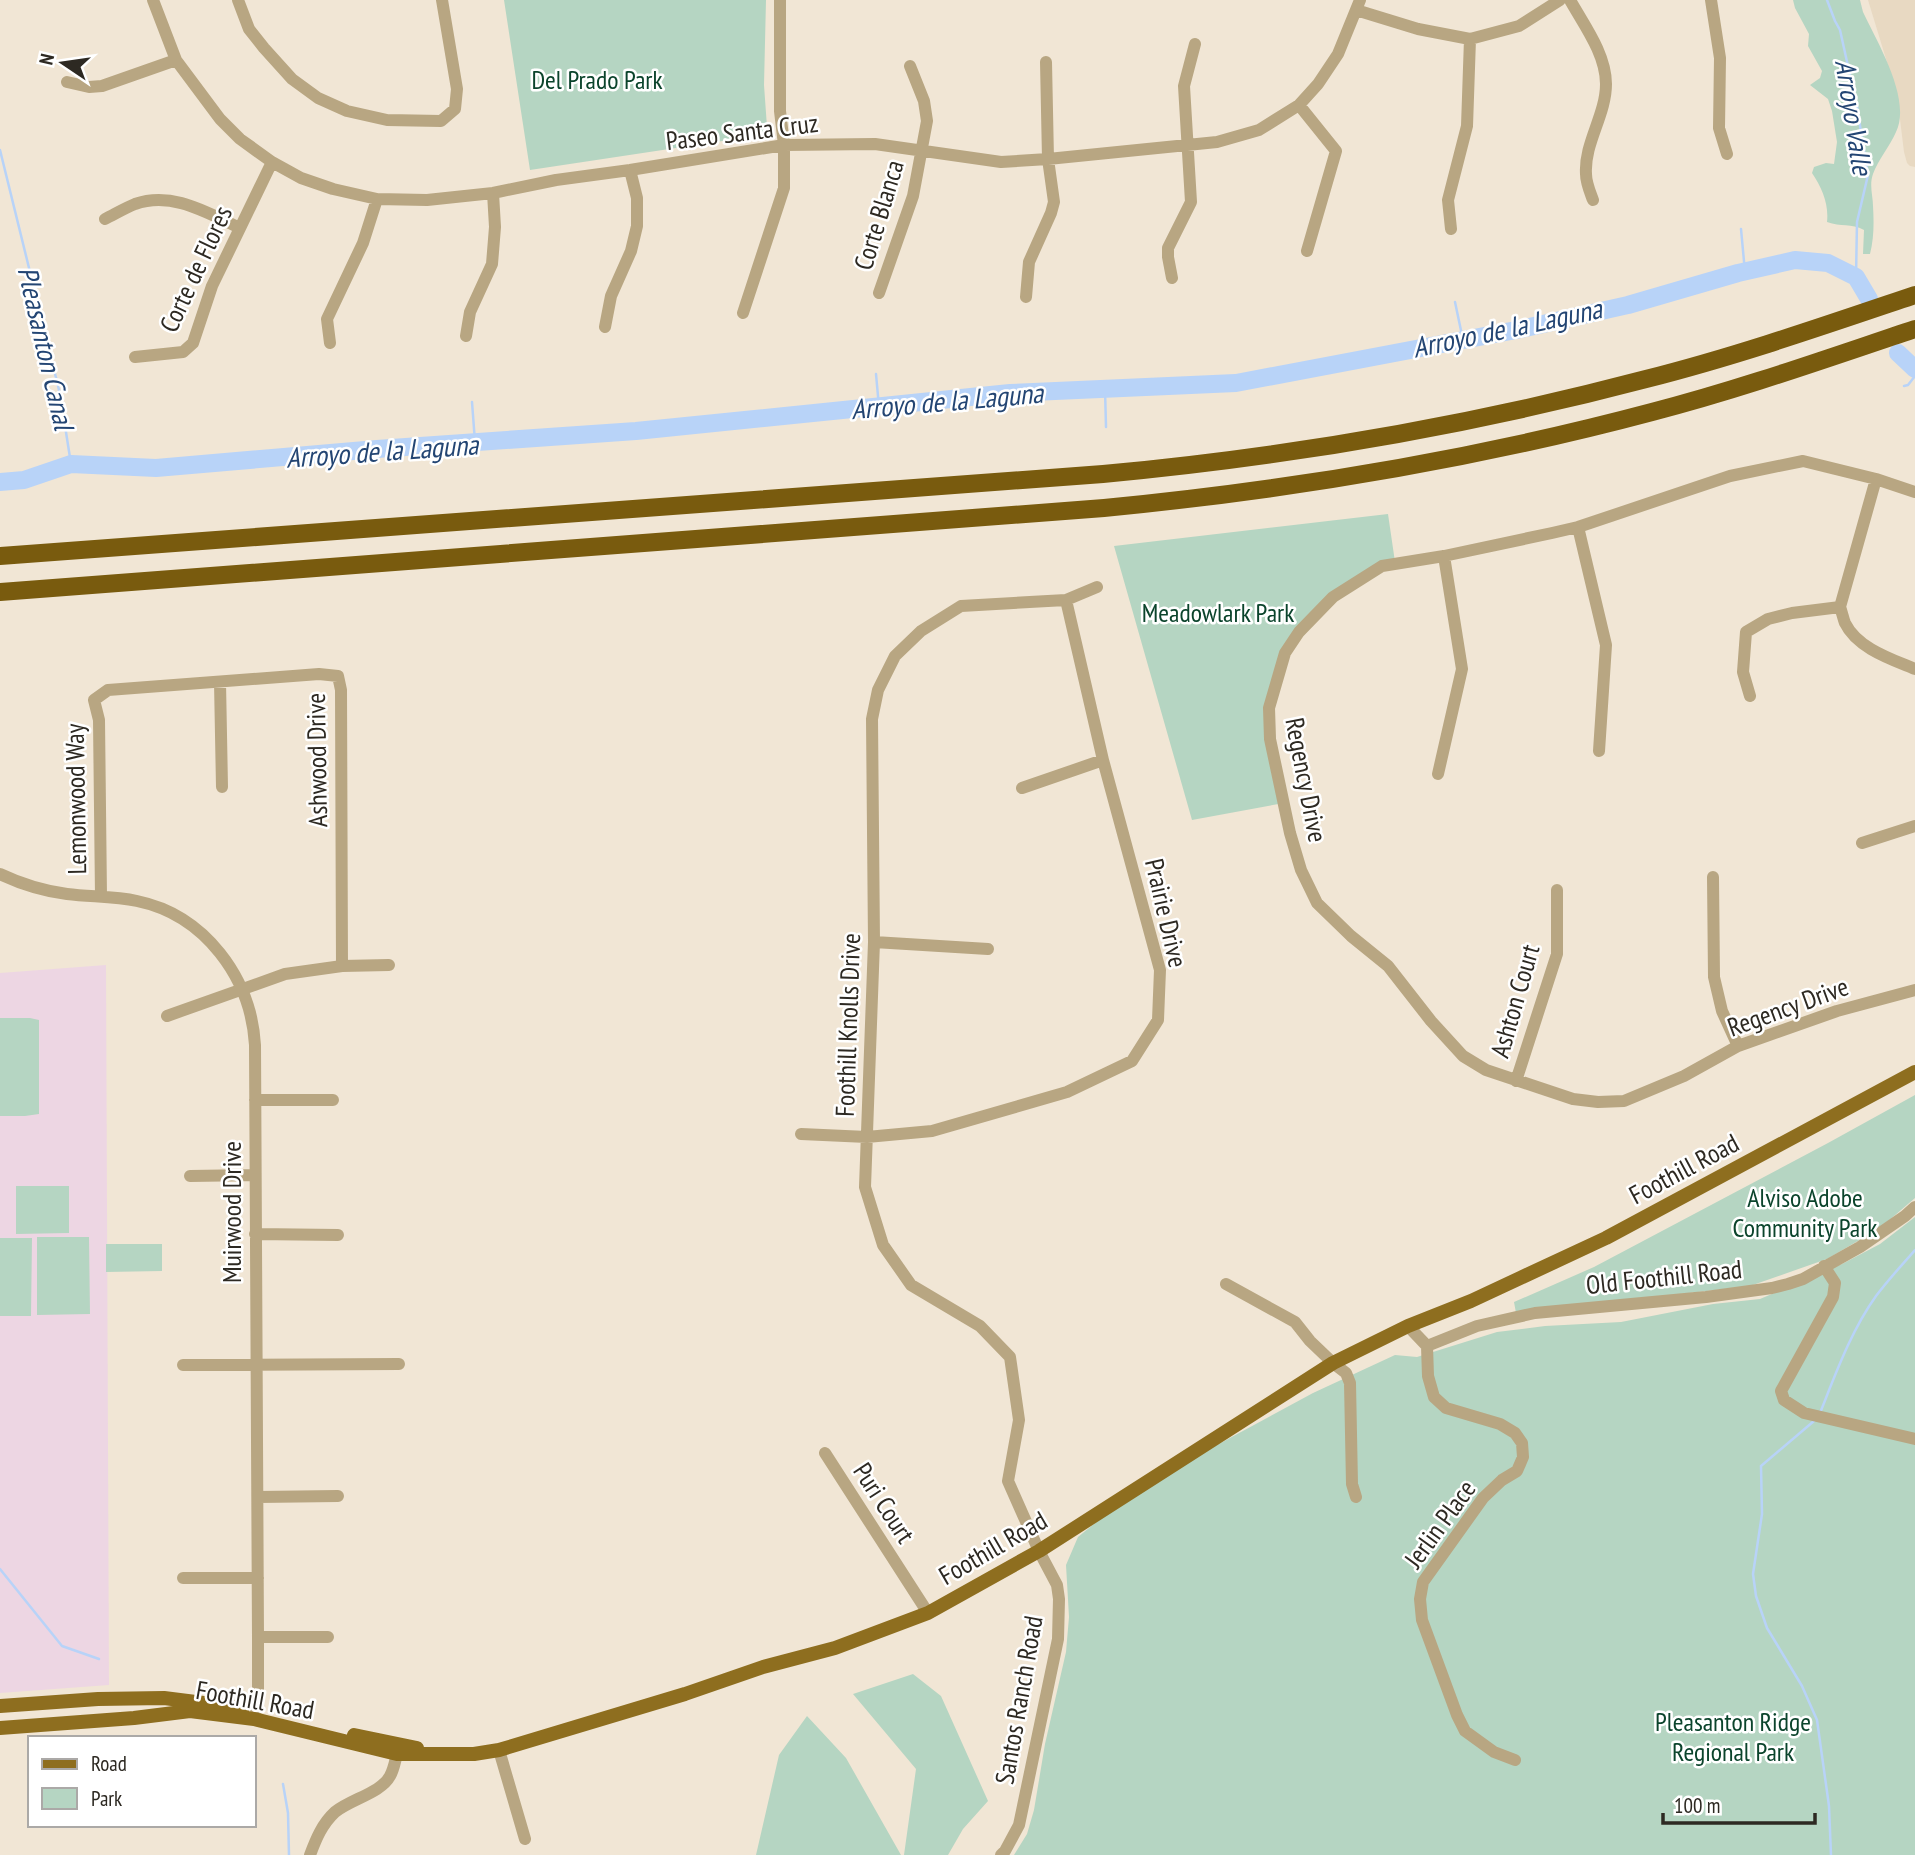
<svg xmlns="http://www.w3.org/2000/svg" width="1915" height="1855" font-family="'PT Sans Narrow',sans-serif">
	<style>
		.built { fill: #e8d9c2 }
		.education { fill: #edd6e3 }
		.green { fill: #b5d5c2 }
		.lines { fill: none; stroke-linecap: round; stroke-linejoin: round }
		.stream { stroke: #b8d3f8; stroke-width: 2.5 }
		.river { stroke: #b8d3f8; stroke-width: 18 }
		.minor { stroke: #b8a682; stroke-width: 12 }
		.major { stroke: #8e6e1f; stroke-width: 14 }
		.highway { stroke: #795b0e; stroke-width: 18 }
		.labels { text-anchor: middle; stroke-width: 5; stroke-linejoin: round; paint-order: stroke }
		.park-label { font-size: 26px; fill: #0b442c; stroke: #fff }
		.street-label { font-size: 26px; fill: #2d2922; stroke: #fff }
		.water-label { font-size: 28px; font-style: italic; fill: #234573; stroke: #fff }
	</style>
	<rect width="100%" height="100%" fill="#f1e6d5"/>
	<path class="built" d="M1868,0H1915V167L1910,166L1907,163L1904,152L1897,95Z"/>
	<path class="education" d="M106,965L109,1685L0,1693V973Z"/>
	<path class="green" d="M504,0H766L764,85L767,127L762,135L530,170Z
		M1793,0H1860L1863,12C1877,42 1912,99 1896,132C1890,146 1878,160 1873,174C1869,185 1873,196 1873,206C1874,223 1874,238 1870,254H1863L1864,230C1851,223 1841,227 1827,222C1829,204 1822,188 1812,173L1814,167L1826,163L1834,164L1837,142L1832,111L1828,99L1810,85L1820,78L1822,71L1808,46L1809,34L1795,8Z
		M1388,514L1395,562L1358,577L1289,651L1272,710L1284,803L1192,820L1114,546Z
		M0,1018H30L39,1020V1114L25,1116H0Z
		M1915,1095V1198L1880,1228L1827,1259L1750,1286L1516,1313L1514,1302L1594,1267L1828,1143Z
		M16,1186H69V1233L16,1234Z
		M1915,1217V1855H1014L1027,1834L1034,1810L1045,1744L1066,1652L1069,1617L1066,1565L1078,1537L1100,1519L1191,1459L1313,1393L1395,1355L1417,1357L1497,1332L1545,1326L1621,1322L1713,1304L1760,1299L1842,1264L1880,1244Z
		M37,1237H89L90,1314L37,1315Z
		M0,1238H32L31,1316H0Z
		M106,1244H162V1271L106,1272Z
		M913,1674L941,1696L988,1801L963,1829L948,1855H904L916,1769L853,1694Z
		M807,1716L846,1758L901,1855H756L779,1755Z"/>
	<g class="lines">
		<path class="stream" d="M1827,0L1835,21L1840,30L1857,107L1868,175L1857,222L1856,277
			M0,150L60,394L71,464
			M1741,229L1745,272
			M1455,302L1463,340
			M876,374L879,407
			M1904,386L1908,385L1915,376
			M1105,389L1106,427
			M472,402L475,442
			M1820,1413C1836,1373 1851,1331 1876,1296C1888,1280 1902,1265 1915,1250
			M1814,1421L1761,1466L1762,1514L1753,1574L1756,1596L1767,1628L1802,1686L1817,1720L1829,1806L1831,1855
			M0,1569L62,1646L99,1659
			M283,1784L288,1813L289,1855"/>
		<path class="river" d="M1898,353L1915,369
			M0,482L24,480L71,464L156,468L377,449L636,431L1010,393L1236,383L1516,330L1628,305L1738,273L1795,260L1828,263L1856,277L1869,299"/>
		<path class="minor" d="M153,0L176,60L220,119L240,139L272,162L301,178L333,189L377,199L427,200L493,193L556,180L630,170L784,145L875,144L1001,162L1048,159L1217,142L1259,130L1299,105L1318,84L1338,54L1360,0
			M238,0L249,29L264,48L292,79L318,98L347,111L387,120L441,121L455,109L457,89L442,0
			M1570,0C1584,25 1606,54 1606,84C1606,115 1584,143 1586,174C1586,183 1590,192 1593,200
			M1711,0L1720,58L1719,128L1727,154
			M1356,10L1418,29L1470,39L1519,26L1560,0
			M67,82L89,87L102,86L176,60
			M1299,105L1336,151L1307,251
			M105,219C115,214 125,208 135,204C173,191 207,213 240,228
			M1451,229L1448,200L1467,126L1470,39
			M1172,278L1168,257V248L1191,202L1184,86L1195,44
			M879,293L913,196L927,121L924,101L910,66
			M1026,297L1029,262L1051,213L1054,202L1048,159L1046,62
			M743,313L784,188V145L780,111V0
			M605,327L611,296L631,251L637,226V198L630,170
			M466,336L470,312L492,264L495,227L493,193
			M330,343L327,319L363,243L377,199
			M135,357L183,352L193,343L212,286L272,162
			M1876,479L1840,607C1842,612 1843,618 1845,623C1857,648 1891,659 1915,669
			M1915,492L1876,479L1803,461L1730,476L1578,527L1552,533L1444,556L1382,566L1333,597L1299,632L1285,653L1269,708L1270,739L1290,833L1301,870L1317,903L1351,936L1388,966L1431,1021L1463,1056L1486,1070L1573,1099L1598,1102L1624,1101L1684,1076L1738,1046L1837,1011L1915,990
			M1578,527L1606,645L1599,751
			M220,682L222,787
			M1750,696L1743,672L1746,632L1768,619L1792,613L1840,607
			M1438,774L1462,669L1444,556
			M1022,788L1103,760
			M1862,843L1915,826
			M0,874C21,884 44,891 67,894C91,897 114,896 137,901C205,915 251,978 255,1045L258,1637V1699L254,1719
			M1713,877L1714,977L1722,1011L1738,1046
			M101,896L99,720L94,700L108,690L319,674L338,676L341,690L342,966
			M874,942L988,949
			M167,1016L285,974L342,966L389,965
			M1516,1081L1557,954V890
			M255,1100H333
			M801,1134L867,1137L932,1131L1067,1092L1132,1061L1158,1020L1160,970L1103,760L1066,600
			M190,1176L255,1175
			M255,1234L338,1235
			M1824,1266L1835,1283L1833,1297L1781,1391L1784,1400L1804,1413L1915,1439
			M1226,1284L1295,1322L1310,1341L1333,1363L1346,1373L1350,1383L1352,1484L1356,1497
			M1408,1326L1427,1346
			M1427,1346L1428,1376L1434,1397L1446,1408L1500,1424L1515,1433L1522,1443L1523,1457L1517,1471L1502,1480L1483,1498L1423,1582L1420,1599L1422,1620L1457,1715L1465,1731L1494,1752L1515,1760
			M1427,1346L1477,1326L1535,1313L1706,1297L1772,1288L1788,1284L1803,1279L1860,1247L1905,1216L1915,1207
			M183,1365L399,1364
			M825,1453L928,1613
			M258,1497L338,1496
			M183,1578H258
			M258,1637H328
			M499,1750L525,1839
			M310,1855C316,1839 322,1824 335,1812C351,1799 381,1793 390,1776C394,1769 395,1761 397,1754
			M1001,1855L1005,1851L1019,1825L1058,1639L1059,1599L1057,1585L1039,1551L1008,1481L1019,1420L1010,1357L980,1326L911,1285L883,1245L865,1187L874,942L872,719L878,690L895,656L921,631L961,606L1066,600L1097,587"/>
		<path class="major" d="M0,1706L98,1699L164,1698L243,1708
			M0,1728L134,1718L190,1711L254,1719L397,1754H474L499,1750L685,1694L763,1667L835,1648L928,1613L1039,1551L1333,1363L1408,1326L1471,1301L1606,1238L1915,1072
			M354,1735L417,1748"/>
		<path class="highway" d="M0,556L1103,474C1286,457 1468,426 1646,379C1737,356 1826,325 1915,295
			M0,592L1104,508C1289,490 1472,460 1652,412C1741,389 1828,358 1915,329"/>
	</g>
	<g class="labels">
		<g class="park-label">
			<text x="597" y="89">Del Prado Park</text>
			<text x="1218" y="622">Meadowlark Park</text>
			<text x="1805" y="1207">Alviso Adobe<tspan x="1805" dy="30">Community Park</tspan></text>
			<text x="1733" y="1731">Pleasanton Ridge<tspan x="1733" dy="30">Regional Park</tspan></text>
		</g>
		<g class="street-label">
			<text transform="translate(742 132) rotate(-7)" y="9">Paseo Santa Cruz</text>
			<text transform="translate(879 215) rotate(-73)" y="9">Corte Blanca</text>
			<text transform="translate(196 269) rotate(-65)" y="9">Corte de Flores</text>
			<text transform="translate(317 760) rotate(-91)" y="9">Ashwood Drive</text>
			<text transform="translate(1306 780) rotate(79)" y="9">Regency Drive</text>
			<text transform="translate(76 799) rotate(-91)" y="9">Lemonwood Way</text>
			<text transform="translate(1166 913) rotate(77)" y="9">Prairie Drive</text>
			<text transform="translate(1515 1001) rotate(-74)" y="9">Ashton Court</text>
			<text transform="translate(1788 1007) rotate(-20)" y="9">Regency Drive</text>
			<text transform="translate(848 1025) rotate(-88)" y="9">Foothill Knolls Drive</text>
			<text transform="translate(1684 1169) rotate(-28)" y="9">Foothill Road</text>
			<text transform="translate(232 1212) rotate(-90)" y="9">Muirwood Drive</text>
			<text transform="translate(1664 1277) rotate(-6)" y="9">Old Foothill Road</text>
			<text transform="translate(884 1503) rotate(57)" y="9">Puri Court</text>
			<text transform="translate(1440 1524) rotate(-54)" y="9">Jerlin Place</text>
			<text transform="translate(993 1548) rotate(-30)" y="9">Foothill Road</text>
			<text transform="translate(255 1700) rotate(10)" y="9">Foothill Road</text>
			<text transform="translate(1019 1700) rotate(-80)" y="9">Santos Ranch Road</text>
		</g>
		<g class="water-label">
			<text transform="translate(1854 117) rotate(81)" y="10">Arroyo Valle</text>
			<text transform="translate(1507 328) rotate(-12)" y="10">Arroyo de la Laguna</text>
			<text transform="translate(46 348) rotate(77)" y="10">Pleasanton Canal</text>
			<text transform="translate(947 401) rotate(-5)" y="10">Arroyo de la Laguna</text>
			<text transform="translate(382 451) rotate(-4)" y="10">Arroyo de la Laguna</text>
		</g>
	</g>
	<rect x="28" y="1736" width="228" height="91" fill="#ffffff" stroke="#aba9a7" stroke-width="2"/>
	<rect x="42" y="1759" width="35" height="10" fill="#8e6e1f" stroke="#aba9a7" stroke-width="2"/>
	<text x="91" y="1771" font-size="21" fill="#2d2922">Road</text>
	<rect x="42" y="1788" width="35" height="21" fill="#b5d5c2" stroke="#aba9a7" stroke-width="2"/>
	<text x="91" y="1806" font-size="21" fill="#2d2922">Park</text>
	<g transform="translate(63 63) rotate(283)" stroke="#ffffff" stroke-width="5" paint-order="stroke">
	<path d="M0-5L12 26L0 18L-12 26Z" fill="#2d2922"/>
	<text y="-10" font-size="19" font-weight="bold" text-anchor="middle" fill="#2d2922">N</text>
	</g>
	<path d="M1663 1813v10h152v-10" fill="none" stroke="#2d2922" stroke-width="3.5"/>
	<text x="1674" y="1813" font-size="21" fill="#2d2922" stroke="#ffffff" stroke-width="5" paint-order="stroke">100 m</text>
</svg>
